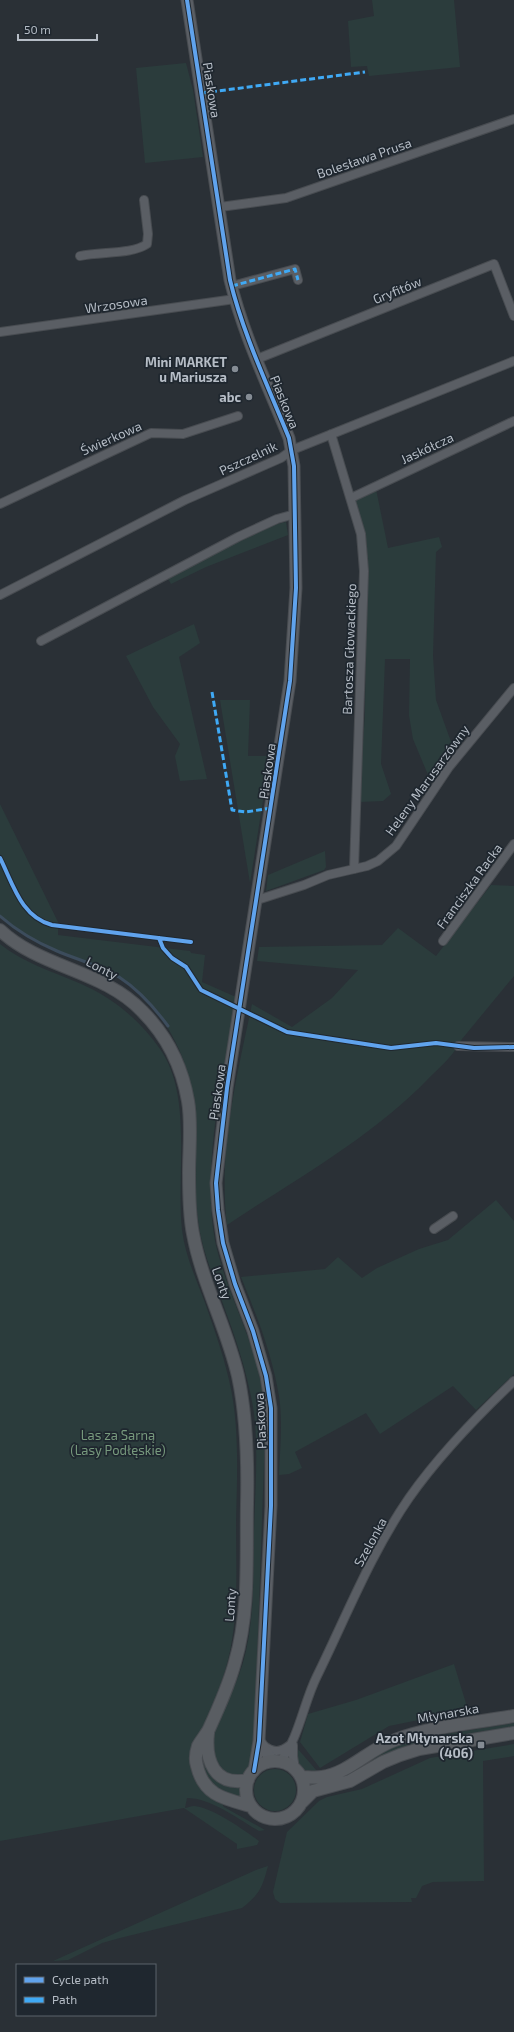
<svg xmlns="http://www.w3.org/2000/svg" width="514" height="2032" font-family="'Exo 2',sans-serif">
	<style>
		.green { fill: #2b3c3c }
		.lines { fill: none; stroke-linecap: round; stroke-linejoin: round }
		.stream { stroke: #3c4c5c; stroke-width: 3 }
		.minor-casing { stroke: #484c51; stroke-width: 10 }
		.tertiary-casing { stroke: #484c51; stroke-width: 13 }
		.secondary-casing { stroke: #484c51; stroke-width: 14 }
		.minor { stroke: #5a5e64; stroke-width: 8 }
		.tertiary { stroke: #5a5e64; stroke-width: 11 }
		.secondary { stroke: #595d62; stroke-width: 12 }
		.quiet { stroke: #3fa9f5; stroke-width: 3; stroke-dasharray: 6 3; stroke-linecap: butt }
		.cycleway-casing { stroke: #1f272f; stroke-width: 6 }
		.cycleway { stroke: #60a3ed; stroke-width: 4 }
		.poi-dot { fill: #858c94; stroke: #1f272f; stroke-width: 1.5 }
		.labels { text-anchor: middle; stroke-width: 3.5; stroke-linejoin: round; paint-order: stroke }
		.street-label { font-size: 13px; fill: #b6bdc6; stroke: #1f272f }
		.poi-label { font-size: 13px; font-weight: bold; fill: #b6bdc6; stroke: #1f272f; text-anchor: end }
		.park-label { font-size: 13px; fill: #77997d; stroke: #1f272f }
	</style>
	<rect width="100%" height="100%" fill="#2a3036"/>
	<path class="green" d="M372,0H454L460,67L369,76L367,66L351,67L348,21L374,16Z
		M186,63L193,90L203,157L145,163L136,68Z
		M376,489L388,548L439,537L442,547L436,552L433,656L436,700L454,750L431,782L413,739L409,715L410,659H385L381,764L391,794L383,801L359,802L365,713L367,544L355,498Z
		M286,522L288,535L206,567L171,584L167,577L270,526Z
		M194,624L200,643L179,657L207,779L180,781L175,756L180,744L153,707L126,656Z
		M220,700H250L248,756H270L250,883Z
		M0,804L58,922V935L190,951L191,953L205,955L202,982L236,997C224,1074 201,1164 215,1241C224,1283 245,1323 257,1365C263,1387 264,1411 265,1434L255,1719L251,1762L247,1771L239,1777L224,1774L211,1754C212,1746 212,1738 214,1730C224,1705 239,1682 245,1655C255,1616 253,1572 254,1531C255,1493 259,1444 253,1407C247,1371 235,1336 222,1301C213,1275 201,1248 198,1219C189,1154 207,1104 175,1041C169,1030 163,1018 155,1008C124,974 97,968 57,951C36,942 18,930 0,917Z
		M325,851L326,867L324,870L266,891L268,875Z
		M491,885L514,886V976L462,1039C454,1055 442,1065 429,1078C371,1138 296,1179 227,1225C218,1151 237,1076 252,1004L292,1027L332,998L358,970L257,961L259,947L382,945L398,928L436,956Z
		M0,944C24,963 51,971 79,983C112,997 139,1019 160,1049C193,1096 176,1174 182,1230C185,1254 195,1277 204,1300C213,1326 223,1353 229,1380C240,1426 237,1475 236,1522C236,1569 239,1615 228,1660C220,1693 203,1724 192,1756L224,1807L265,1830L259,1831C238,1819 211,1798 187,1798L185,1808C187,1808 191,1806 194,1806C212,1807 244,1830 259,1841L257,1845L237,1849V1844L184,1808L0,1841Z
		M496,1200L514,1221V1374L476,1410L453,1386L380,1434L366,1413L295,1452L302,1468L289,1474L279,1475C280,1449 283,1422 279,1396C272,1354 257,1316 241,1277L325,1269L338,1257L362,1278L377,1268L419,1249L448,1240Z
		M454,1664L468,1710L389,1726L320,1768L300,1742L308,1714L356,1700Z
		M514,1723V1727C476,1733 436,1736 400,1749C367,1760 342,1783 306,1786V1782L397,1745L415,1739Z
		M514,1744V1756L483,1761L484,1881L433,1882L422,1886L416,1898H411L412,1902L280,1903L275,1899L273,1892L287,1832L319,1801L327,1797L362,1789L430,1758Z
		M297,1748L317,1771L302,1770C296,1763 296,1757 297,1748Z
		M201,1754C209,1777 217,1787 243,1788V1798C218,1791 201,1784 201,1754Z
		M254 1790a21 21 0 1 1 42 0a21 21 0 1 1-42 0Z
		M268,1866C262,1888 260,1894 242,1908L120,1938L102,1943L68,1960L53,1961L256,1870Z"/>
	<g class="lines">
		<path class="stream" d="M0,916C17,931 36,942 57,951C78,960 99,965 119,977C139,990 154,1007 168,1026"/>
		<g class="minor-casing">
			<path id="minor" d="M220,207L286,198L514,119
				M80,256C100,251 131,255 147,244L148,234L144,200
				M232,286L295,269L298,280
				M0,332L235,299
				M257,359L494,264L514,316
				M331,434L361,534L364,571L354,869
				M351,498L514,421
				M0,504L151,433L183,434L238,416
				M0,595L185,500L281,458L292,450L514,361
				M41,641L238,537L277,519L295,514
				M257,900L304,885L328,875L367,866L378,861L396,846L449,767L514,688
				M443,941L514,844
				M458,1046L514,1047
				M434,1229L453,1216
				M263,1745C273,1753 280,1753 290,1745
				M293,1745V1756L295,1769
				M280,1762C300,1736 303,1704 317,1676C346,1617 371,1553 409,1498C439,1455 476,1417 514,1381"/>
		</g>
		<g class="tertiary-casing">
			<path id="tertiary" d="M187,0L230,280C243,334 268,386 289,438L294,466L296,588L290,681L227,1088L216,1183L218,1210L223,1243L235,1284L253,1331L266,1376L271,1408V1506L259,1741L254,1771
				M259,1741L272,1761"/>
		</g>
		<g class="secondary-casing">
			<path id="secondary" d="M0,930C40,968 103,970 142,1011C166,1035 182,1066 188,1101C192,1123 189,1149 189,1173C189,1193 189,1214 193,1234C202,1283 227,1328 238,1376C247,1418 248,1461 247,1504C246,1556 250,1611 235,1662C229,1685 219,1707 209,1729C206,1735 201,1740 198,1746C196,1752 195,1760 197,1766C204,1796 225,1799 251,1806
				M208,1733C205,1760 214,1787 248,1780
				M246 1790a29 29 0 1 1 58 0a29 29 0 1 1-58 0Z
				M301,1777C308,1777 315,1778 322,1777C349,1773 369,1749 395,1740C432,1726 475,1723 514,1716
				M302,1802L313,1791L350,1781L383,1762L400,1755L419,1749L514,1733"/>
		</g>
		<use href="#minor" class="minor"/>
		<use href="#tertiary" class="tertiary"/>
		<use href="#secondary" class="secondary"/>
		<path class="quiet" d="M202,93L365,72
			M232,286L295,269L298,280
			M212,692L232,810L246,812L271,808"/>
		<g class="cycleway-casing">
			<path id="cycleway" d="M187,0L230,280C243,334 268,386 289,438L294,466L296,588L290,681L227,1088L216,1183L218,1210L223,1243L235,1284L253,1331L266,1376L271,1408V1506L259,1741L254,1771
				M0,858C13,884 21,917 52,925L191,942
				M159,938L163,948L172,958L186,967L201,990L287,1032L391,1048L436,1043L474,1048L514,1047"/>
		</g>
		<use href="#cycleway" class="cycleway"/>
	</g>
	<g class="poi-dot">
		<circle cx="235" cy="369" r="4"/>
		<circle cx="249" cy="397" r="4"/>
		<rect x="477" y="1741" width="8" height="8" rx="2"/>
	</g>
	<g class="labels">
		<g class="street-label">
			<text transform="translate(212 90) rotate(81)" y="5">Piaskowa</text>
			<text transform="translate(364 158) rotate(-19)" y="5">Bolesława Prusa</text>
			<text transform="translate(397 290) rotate(-22)" y="5">Gryfitów</text>
			<text transform="translate(116 304) rotate(-8)" y="5">Wrzosowa</text>
			<text transform="translate(285 402) rotate(68)" y="5">Piaskowa</text>
			<text transform="translate(111 438) rotate(-24)" y="5">Świerkowa</text>
			<text transform="translate(427 448) rotate(-25)" y="5">Jaskółcza</text>
			<text transform="translate(248 458) rotate(-25)" y="5">Pszczelnik</text>
			<text transform="translate(349 649) rotate(-88)" y="5">Bartosza Głowackiego</text>
			<text transform="translate(267 771) rotate(-82)" y="5">Piaskowa</text>
			<text transform="translate(427 780) rotate(-54)" y="5">Heleny Marusarzówny</text>
			<text transform="translate(469 886) rotate(-54)" y="5">Franciszka Racka</text>
			<text transform="translate(102 968) rotate(27)" y="5">Lonty</text>
			<text transform="translate(217 1092) rotate(-82)" y="5">Piaskowa</text>
			<text transform="translate(222 1283) rotate(70)" y="5">Lonty</text>
			<text transform="translate(260 1421) rotate(-93)" y="5">Piaskowa</text>
			<text transform="translate(370 1542) rotate(-61)" y="5">Szelonka</text>
			<text transform="translate(230 1605) rotate(-86)" y="5">Lonty</text>
			<text transform="translate(448 1713) rotate(-10)" y="5">Młynarska</text>
		</g>
		<g class="poi-label">
			<text x="227" y="367">Mini MARKET<tspan x="227" dy="15">u Mariusza</tspan></text>
			<text x="241" y="402">abc</text>
			<text x="473" y="1743">Azot Młynarska<tspan x="473" dy="15">(406)</tspan></text>
		</g>
		<g class="park-label">
			<text x="118" y="1440">Las za Sarną<tspan x="118" dy="15">(Lasy Podłęskie)</tspan></text>
		</g>
	</g>
	<rect x="16" y="1964" width="140" height="52" fill="#1f272f" stroke="#5b636b"/>
	<rect x="24" y="1977" width="20" height="6" fill="#60a3ed" stroke="#5b636b"/>
	<text x="52" y="1984" font-size="12" fill="#b6bdc6">Cycle path</text>
	<rect x="24" y="1997" width="20" height="6" fill="#3fa9f5" stroke="#5b636b"/>
	<text x="52" y="2004" font-size="12" fill="#b6bdc6">Path</text>
	<path d="M18 34v6h79v-6" fill="none" stroke="#b6bdc6" stroke-width="2"/>
	<text x="24" y="34" font-size="12" fill="#b6bdc6" stroke="#1f272f" stroke-width="3" paint-order="stroke">50 m</text>
</svg>
